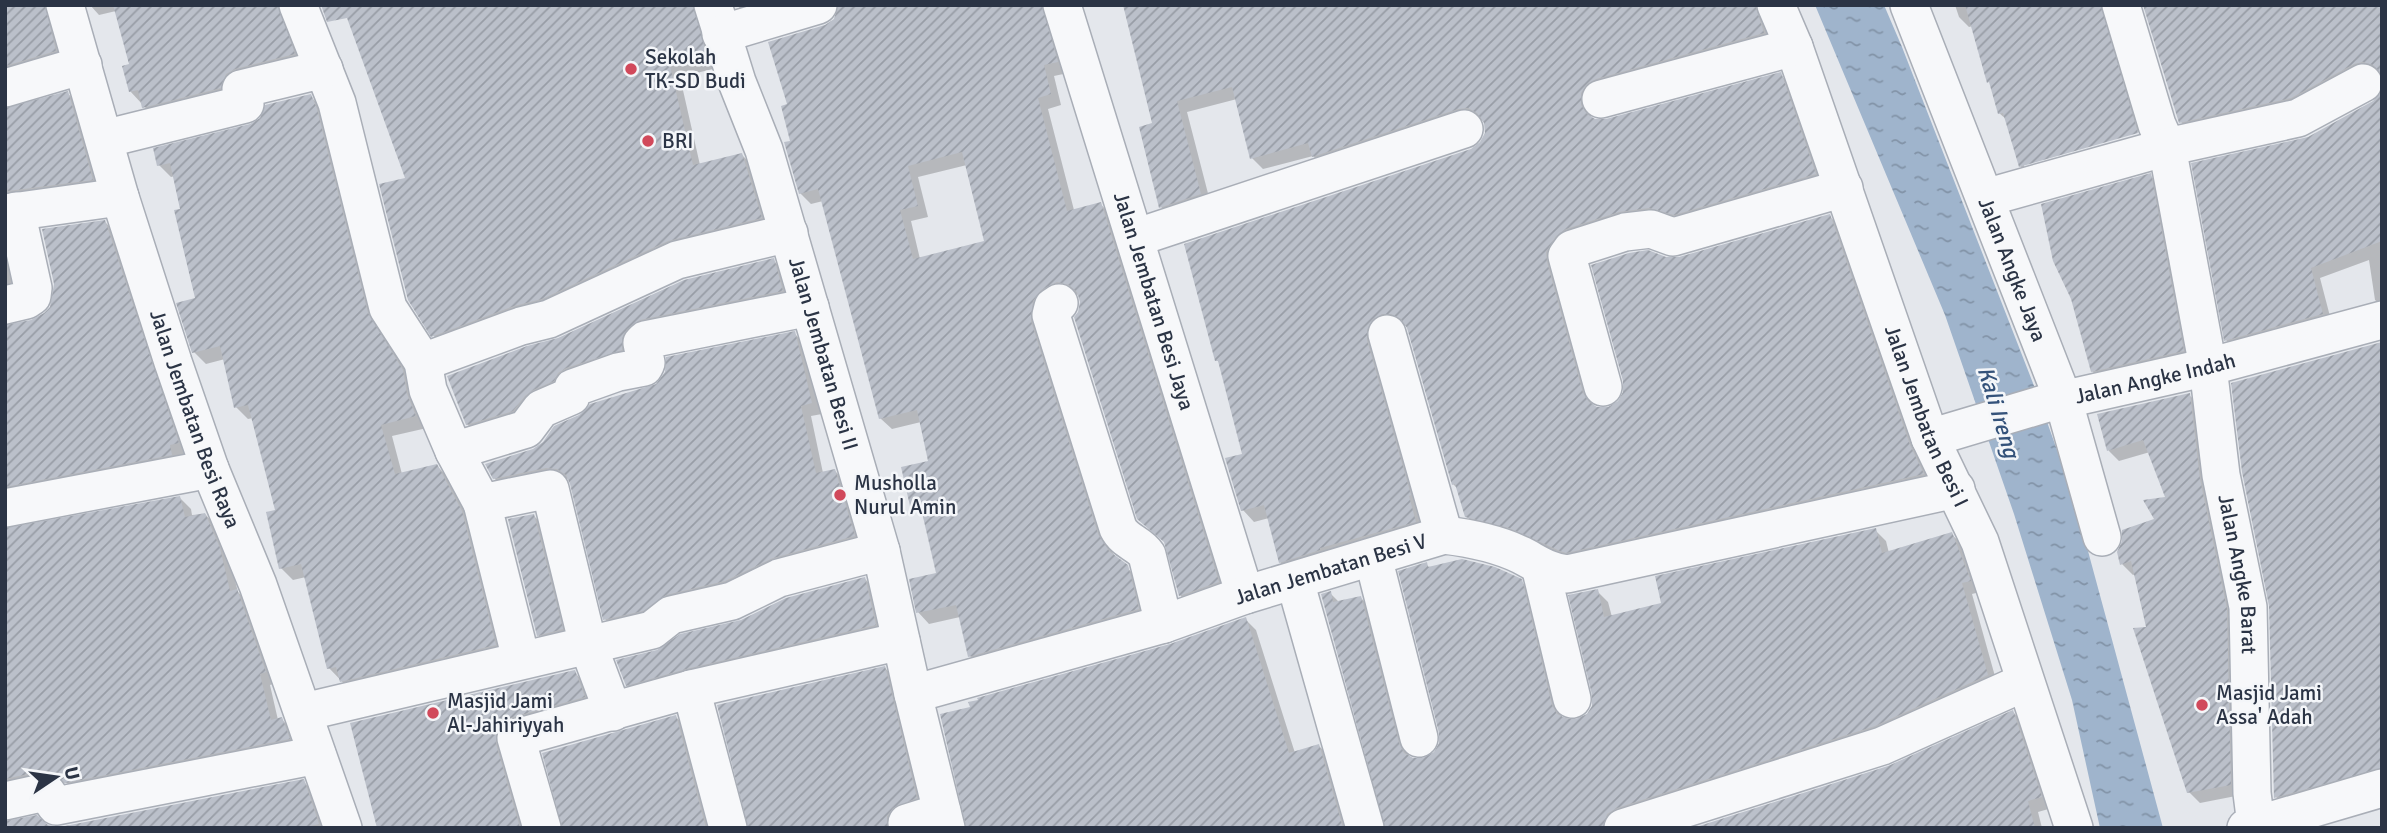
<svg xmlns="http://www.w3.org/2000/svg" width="2387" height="833" font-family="Signika,sans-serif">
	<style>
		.water { fill: url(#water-ripples) }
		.shadow { fill: #0003; fill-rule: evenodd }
		.building { fill: url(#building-hatch); fill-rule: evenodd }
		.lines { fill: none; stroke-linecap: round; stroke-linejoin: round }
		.minor-casing { stroke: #a9aeb7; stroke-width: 40 }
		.minor { stroke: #f7f8fa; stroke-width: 37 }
		.poi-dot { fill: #d1495b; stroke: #f4f6f9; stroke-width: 2.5 }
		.labels { text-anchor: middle; stroke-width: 5; stroke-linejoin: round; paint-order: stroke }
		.poi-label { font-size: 21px; fill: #2b3445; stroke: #f4f6f9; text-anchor: start }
		.street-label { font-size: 21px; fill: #2b3445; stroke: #f4f6f9 }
		.water-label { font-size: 23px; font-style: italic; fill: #34527a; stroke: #f4f6f9 }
	</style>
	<defs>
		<pattern id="water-ripples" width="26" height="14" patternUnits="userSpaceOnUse" patternTransform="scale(1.75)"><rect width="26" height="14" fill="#9fb4cc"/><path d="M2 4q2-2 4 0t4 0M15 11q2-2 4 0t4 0" fill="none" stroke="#8293a7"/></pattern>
		<pattern id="building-hatch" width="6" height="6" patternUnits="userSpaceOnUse" patternTransform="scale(1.75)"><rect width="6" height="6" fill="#bbc0ca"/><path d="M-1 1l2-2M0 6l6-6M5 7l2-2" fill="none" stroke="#989da6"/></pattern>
	</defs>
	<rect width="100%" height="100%" fill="#e4e7ec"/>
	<path class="water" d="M1815,5H1884L1902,47L2036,391L2072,492L2163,828H2100L2072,700L2014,514L1945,315Z"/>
	<path class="shadow" d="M11,5H59L66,62L5,82V9Z
		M90,5H291L305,65L237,85L155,118L130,91L131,66L116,11L99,15Z
		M344,5H707L717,68L680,77L700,165L742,155L753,166L772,229L444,347L433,335L407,179Z
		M737,5H791L749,18Z
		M840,5H1056L1068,73L1054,76L1061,105L1048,109L1074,210L1100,204L1112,215L1229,593L1191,607L1180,595L1166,543L1080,312L1082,302L1079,295L1069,293L1041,334L1109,547L1116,558L1138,578L1149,620L981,667L970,656L960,617L929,624L918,612L939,574L923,516L912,505L930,462L921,422L892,429L880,418L823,201L811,204L800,193L792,142L789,105L825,27L834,21ZM967,165L987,242L920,259L911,221L928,217L918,177Z
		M1124,5H1764L1774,44L1591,105V116L1593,120L1606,121L1780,74L1791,86L1826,185L1686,225L1557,274L1593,405L1595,408L1608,409L1620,402L1665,258L1679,259L1829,216L1841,227L1934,485L1579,563L1478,527L1466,516L1459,490L1453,484L1408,326L1394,324L1426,533L1291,573L1280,562L1269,518L1254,522L1243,510L1244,455L1221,365L1217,360L1481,144L1486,133L1485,121L1470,119L1325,168L1313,156L1263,169L1252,158L1237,99L1187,112L1211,205L1172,218L1161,207L1154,124Z
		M1955,5H2113L2143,130L2024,163V167L2144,134L2147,143L2030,176L2020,166L2007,120L1999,113L1973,26L1969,27L1959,17Z
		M2382,5V73L2374,71L2301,108L2191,132L2181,122Z
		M67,93L79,104L103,190L5,207V110Z
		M2382,95V306L2375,300L2369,260L2320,278L2332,324L2236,350L2226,340L2309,138L2375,103Z
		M310,96L322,108L379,327L414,384L427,428L392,436L402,474L437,466L449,478L474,524L507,657L353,693L329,668L306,577L293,580L281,568L277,511L253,418L248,419L236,407L225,359L206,364L194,352L197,299L183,210L175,176L171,177L159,165L251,126Z
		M2150,175L2160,185L2193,361L2102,381L2092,371L2073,298Z
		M105,222L116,233L189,454L5,501V326L31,322L45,315L52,307Z
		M5,241L20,293L5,299Z
		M773,260L783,270L792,301L631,360L478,435L467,424L558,340Z
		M794,333L805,344L822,414L811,416L823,473L835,471L845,481L864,547L616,630L605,619L570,479L558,478L505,489L494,478L534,450L657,386Z
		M2382,344V779L2286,807L2276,797Z
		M2189,395L2200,405L2237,621L2241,795L2200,803L2189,792L2136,574L2133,575L2122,564L2157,520L2167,499L2150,452L2119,461L2109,451L2099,415Z
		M180,498L191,509L192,515L205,514L216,526L230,561L238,592L248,602L276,683L270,685L278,720L281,719L293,730L299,750L78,793L67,783L54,782L5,795V530Z
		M534,516L546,528L574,641L550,647L538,635Z
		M1875,530L1886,541L1889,553L1951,534L1963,545L1980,592L1972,594L1998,687L1617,828H1387L1330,593L1340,603L1361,598L1372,609L1409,756L1411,759L1424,760L1435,754L1441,743L1426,564L1430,568L1521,581L1532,592L1562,717L1577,721L1588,715L1594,706L1597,591L1608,602L1612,617L1663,605Z
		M865,579L874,588L884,634L636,693L627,685L658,652Z
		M1245,619L1256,630L1295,753L1319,746L1330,757L1350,828H968L972,709L1170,646Z
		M885,668L896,679L927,809L898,828H750Z
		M574,672L585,683L595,708L522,728L527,828H378L352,724Z
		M2013,712L2024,723L2052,808L2038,812L2042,828H1699L1889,768Z
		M676,717L687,728L713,828H564Z
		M303,781L314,792L327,828H63Z"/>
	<path class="building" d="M5,5H45L56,51L5,66Z
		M113,5H278L295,54L235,69L226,74L221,88L142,108L138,90L129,92L122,66L129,64Z
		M321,5H693L707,57L670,66L693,165L742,153L762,218L668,241L542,299L514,306L431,337L408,300L379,184L405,178L347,18L327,22Z
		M838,5H1042L1058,62L1044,65L1051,94L1038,98L1067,211L1101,202L1219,582L1179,596L1164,542L1137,519L1074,317L1078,312L1080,302L1077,292L1069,285L1057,282L1041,290L1033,301L1031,321L1098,534L1109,551L1128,565L1139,609L968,657L956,605L916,613L909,579L936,573L920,504L910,506L901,467L928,461L917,410L879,419L818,189L799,194L784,142L790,141L781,106L787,104L768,42L825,25L834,19ZM962,152L984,241L913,259L900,210L918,206L908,166Z
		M1123,5H1755L1764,33L1596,79L1587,84L1581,93V105L1587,114L1595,119H1606L1781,72L1816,174L1674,215L1649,208L1619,212L1566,229L1556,236L1546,252L1547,262L1583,393L1589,402L1597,407H1608L1618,401L1623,392V381L1591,265L1629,253L1648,250L1666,257H1679L1830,214L1910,445L1924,474L1566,553L1560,551L1509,528L1465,517L1455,484L1452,485L1407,328L1401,319L1391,314H1382L1372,320L1367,330V340L1411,495L1409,496L1416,522L1320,548V550L1279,563L1264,505L1241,511L1225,458L1242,454L1218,361H1215L1184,244L1471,149L1480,142L1485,133L1484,123L1477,113L1468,108L1458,109L1312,157L1308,143L1250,159L1232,87L1177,101L1201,194L1159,208L1139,127L1152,123Z
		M1965,5H2101L2138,133L2019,167L2003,113L1998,114L1989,82L1987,83Z
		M2143,5H2382V74L2373,65L2363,62L2354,64L2291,98L2179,123Z
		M68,91L93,180L8,191L5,177V108Z
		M2382,91V241L2311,268L2323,314L2224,341L2191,163L2308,137L2373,101Z
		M311,94L317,109L368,313L403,370L407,394L416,416L381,425L395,474L437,464L462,511L496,645L340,682L336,667L327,669L301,564L279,569L266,512L275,510L248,405L234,408L220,346L192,353L176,303L195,298L174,210L180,209L170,163L157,166L153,148L250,124L260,118L265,105Z
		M2151,173L2184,351L2091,372L2071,299L2053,261L2041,204Z
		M105,220L179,443L170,445L172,455L5,487V325L31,320L44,313L50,307L54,284L42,229Z
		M774,258L783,291L640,320L627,329L622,338V350L566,368L558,373L554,381L533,390L525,396L513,411L466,425L447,376L527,346L558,338L684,280Z
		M795,331L812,403L801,406L816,473L835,469L855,536L773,558L725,581L666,595L643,611L603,620L570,484L566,475L557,469L546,468L493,479L485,464L533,449L543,442L554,426L579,415L590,404L656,384L665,372L666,357Z
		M2382,342V768L2274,798L2269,606L2242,472L2231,383Z
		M2190,393L2200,479L2227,609L2231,785L2187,793L2133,628L2146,627L2131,561L2120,565L2117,552L2122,541V530L2154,519L2143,500L2165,497L2143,440L2107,451L2097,414Z
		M180,496L185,517L205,513L220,548L230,591L237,589L266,672L260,674L271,720L282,717L290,739L65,783L54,773L42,771L5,779V528Z
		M534,514L563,629L537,636L508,519Z
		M1876,528L1882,553L1952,532L1971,581L1962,583L1988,675L1875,726L1617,808L1607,814L1603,828H1385L1321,594L1331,591L1333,602L1361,596L1399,743L1404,753L1413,758H1423L1434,752L1439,743V733L1398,571L1427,562L1428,567L1462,559L1495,567L1522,579L1552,705L1557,714L1567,719H1576L1587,714L1592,706V695L1568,595L1598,589L1604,617L1661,603L1655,576Z
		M865,577L876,625L686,669L626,686L616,660L657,650L680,634L741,620L786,598Z
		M1246,617L1289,753L1319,744L1343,828H966L940,714L970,707L968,702L978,700L977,698L1170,644Z
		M885,666L917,798L893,808L887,816V828H748L717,705Z
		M575,670L585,697L510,718L501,723L496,732V744L520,828H377L350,723Z
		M2013,710L2042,797L2028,801L2035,828H1693L1888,766Z
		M676,715L706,828H562L542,753Z
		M304,779L319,824L302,828H5V821L37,815L48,825L60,827Z"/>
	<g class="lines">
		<g class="minor-casing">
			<g id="minor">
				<path id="s1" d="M65,5L120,197L173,362L210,469L258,585L343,828"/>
				<path d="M298,5L337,103L388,308L423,362L428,390L454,451"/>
				<path id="s2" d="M713,5L737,82L764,150L881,551L913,694L946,828"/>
				<path id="s3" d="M1062,5L1245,595"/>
				<path id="s4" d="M1776,5L1794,47L1930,438L1980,542L2074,828"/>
				<path id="s5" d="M1909,5L2063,399L2102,537"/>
				<path id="s6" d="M2121,5L2157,125L2167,147L2208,367L2221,475L2248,607L2252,793L2254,809L2258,821L2263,822"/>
				<path d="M721,34L818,5"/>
				<path d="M5,88L83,65"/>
				<path d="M1601,99L1794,47"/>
				<path d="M104,139L245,104L241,89L324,69"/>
				<path d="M1985,198L2167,147L2298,118L2363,83"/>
				<path d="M5,213L120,197"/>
				<path d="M1135,238L1464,129"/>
				<path d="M1059,303L1053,307L1051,315L1118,528C1125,542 1139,543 1147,555L1164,624"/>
				<path d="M5,305L26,300L32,296L33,288L16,211"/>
				<path d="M1387,334L1444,535"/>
				<path d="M423,362L521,326L549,319L677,260L789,233"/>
				<path d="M1603,387L1567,256L1572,249L1625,232L1651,229L1673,237L1844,188"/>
				<path id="s7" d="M1930,438L2044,404L2208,367L2382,320"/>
				<path d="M482,503L521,659"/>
				<path d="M5,508L210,469"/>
				<path d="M1373,557L1419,738"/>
				<path d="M1540,566L1572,699"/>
				<path d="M1295,581L1365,828"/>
				<path d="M691,689L728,828"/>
				<path id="s8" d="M913,694L1164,624L1245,595L1444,535C1470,538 1496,543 1521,555C1537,563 1548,572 1567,574L1956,489"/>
				<path d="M304,712L652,630L671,615L732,601L779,578L881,551"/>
				<path d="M613,712L588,645L550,489L482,503L454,451L526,429L541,409L571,396L573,388L618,372L644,367L646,363L642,343L645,340L810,307"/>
				<path d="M5,801L46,792L56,806L317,755"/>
				<path d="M542,828L516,738L691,689L901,641"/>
				<path d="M908,828L907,823L942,812"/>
				<path d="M1623,828L1882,746L2025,682"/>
				<path d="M2246,828L2382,788"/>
			</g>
		</g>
		<use href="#minor" class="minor"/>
	</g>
	<g class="poi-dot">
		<circle cx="631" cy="69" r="7"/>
		<circle cx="648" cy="141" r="7"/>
		<circle cx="840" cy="495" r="7"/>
		<circle cx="2202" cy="705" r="7"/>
		<circle cx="433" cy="713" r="7"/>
	</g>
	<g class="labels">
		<g class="poi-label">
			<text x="645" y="64">Sekolah<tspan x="645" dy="24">TK-SD Budi</tspan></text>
			<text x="662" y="148">BRI</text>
			<text x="854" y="490">Musholla<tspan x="854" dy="24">Nurul Amin</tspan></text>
			<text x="2216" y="700">Masjid Jami<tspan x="2216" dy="24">Assa' Adah</tspan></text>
			<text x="447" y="708">Masjid Jami<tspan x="447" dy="24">Al-Jahiriyyah</tspan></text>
		</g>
		<g class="street-label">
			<text dy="7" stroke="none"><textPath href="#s5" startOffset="284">Jalan Angke Jaya</textPath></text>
			<text dy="7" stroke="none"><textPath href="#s3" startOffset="310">Jalan Jembatan Besi Jaya</textPath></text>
			<text dy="7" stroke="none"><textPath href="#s2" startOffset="366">Jalan Jembatan Besi II</textPath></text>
			<text dy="7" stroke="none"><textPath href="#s7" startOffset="233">Jalan Angke Indah</textPath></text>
			<text dy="7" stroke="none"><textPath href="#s4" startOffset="438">Jalan Jembatan Besi I</textPath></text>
			<text dy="7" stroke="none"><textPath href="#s1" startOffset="434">Jalan Jembatan Besi Raya</textPath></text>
			<text dy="7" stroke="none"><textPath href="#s8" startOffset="436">Jalan Jembatan Besi V</textPath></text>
			<text dy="7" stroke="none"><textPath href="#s6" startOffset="583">Jalan Angke Barat</textPath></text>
		</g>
		<g class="water-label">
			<text transform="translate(1999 412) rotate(73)" y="8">Kali Ireng</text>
		</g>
	</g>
	<rect width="2387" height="833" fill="none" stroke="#2b3445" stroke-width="14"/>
	<g transform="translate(56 777) rotate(77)" stroke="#f4f6f9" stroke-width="5" paint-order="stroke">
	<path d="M0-5L12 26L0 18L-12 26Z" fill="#2b3445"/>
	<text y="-10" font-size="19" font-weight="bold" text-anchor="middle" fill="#2b3445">U</text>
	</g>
</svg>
